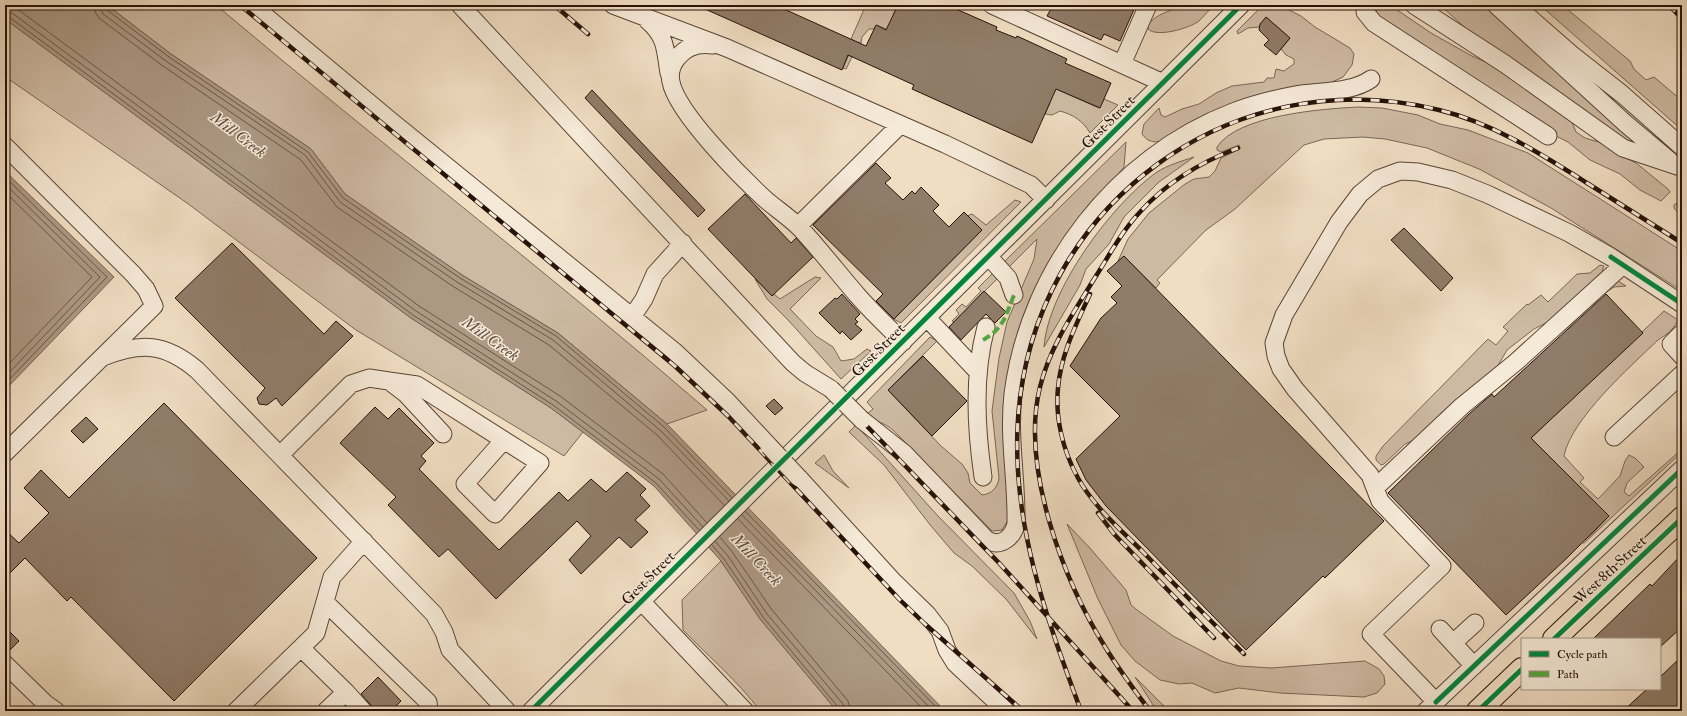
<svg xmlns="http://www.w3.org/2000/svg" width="1687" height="716" font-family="'IM FELL Double Pica',serif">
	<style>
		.green { fill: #cebaa3; stroke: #7a6656 }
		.water { fill: #ac9883; stroke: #776252 }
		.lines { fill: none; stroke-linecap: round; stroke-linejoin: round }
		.shore { stroke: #6a5546; stroke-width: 1 }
		.building { fill: #907c69; stroke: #271209 }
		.minor-casing { stroke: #594537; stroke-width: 19 }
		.major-casing { stroke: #271209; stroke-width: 24 }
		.minor { stroke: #f5e9d7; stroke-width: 17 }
		.major { stroke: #f0ddc2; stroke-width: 22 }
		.rail-casing { stroke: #271209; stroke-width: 4.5 }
		.rail { stroke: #f5e9d7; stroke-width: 3; stroke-dasharray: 9; stroke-linecap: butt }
		.minor-bridge-casing { stroke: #594537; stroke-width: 19; stroke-linecap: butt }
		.minor-bridge { stroke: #f5e9d7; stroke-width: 17 }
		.quiet { stroke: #53a841; stroke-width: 4; stroke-dasharray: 8 4; stroke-linecap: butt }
		.cycleway-casing { stroke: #f5e9d7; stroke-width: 8 }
		.cycleway { stroke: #00873e; stroke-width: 5 }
		.labels { text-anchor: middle; stroke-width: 3; stroke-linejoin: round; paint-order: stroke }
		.street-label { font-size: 15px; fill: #271209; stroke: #f5e9d7 }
		.water-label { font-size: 16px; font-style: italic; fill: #634e40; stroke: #f5e9d7 }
	</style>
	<rect width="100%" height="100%" fill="#f0ddc2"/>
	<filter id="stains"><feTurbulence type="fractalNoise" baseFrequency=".005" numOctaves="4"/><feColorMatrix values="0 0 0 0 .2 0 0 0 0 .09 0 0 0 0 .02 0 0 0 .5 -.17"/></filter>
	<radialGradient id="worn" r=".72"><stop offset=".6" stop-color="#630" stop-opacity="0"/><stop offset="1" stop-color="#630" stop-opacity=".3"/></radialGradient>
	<path class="green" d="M107,5H216C378,142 547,271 707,410L667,424L558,333L462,275L345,194L311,149L171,54Z
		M866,5H898L893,15L1027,93L877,25L874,29H869L862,37L861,43L857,42L850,56L852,57L846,69L843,68L855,41L851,39Z
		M1184,5H1214C1209,10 1204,16 1199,21C1190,28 1157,38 1148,29C1148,16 1173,10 1184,5Z
		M1263,5H1279L1301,16L1315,27L1350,48L1354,54L1352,65L1343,77L1330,83C1288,93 1242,98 1203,116C1195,119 1188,123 1181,128C1169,136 1154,151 1142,134L1144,124L1159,108L1161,115L1165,117L1182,109L1199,104L1216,93L1232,86L1264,82L1267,78H1274L1276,69L1284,71L1294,64V59L1286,55L1281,49L1290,38L1266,17L1259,27L1248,28L1238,34L1237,31Z
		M1379,5H1390L1431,33L1472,56L1497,67L1571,120L1576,132L1585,138L1602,143L1618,154L1636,163L1668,189L1670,192L1661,201L1640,190L1620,174L1590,160L1568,142L1556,136L1389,27L1376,12Z
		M1440,5H1486L1573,82L1634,141L1628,142L1611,129L1603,126L1471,33Z
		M1540,5H1562L1630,61L1634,69L1646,80L1654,77L1680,99L1682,100V130Z
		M5,19L411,318L551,408L583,432L564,456L356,330L187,203L10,80L5,75Z
		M1043,83L1099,108L1104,99L1118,105L1090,133C1083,121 1074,115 1060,111L1052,115L1045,114L1050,103L1036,97Z
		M1358,107L1382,108L1418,115L1440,124L1468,130L1528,153L1682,251V291L1551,208L1479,169L1427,148L1385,139L1363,137L1324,139L1304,145L1235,209L1206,230L1157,280L1160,283L1156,288L1124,256L1118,261L1128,239L1149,213L1185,184L1194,179L1209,177L1215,171L1221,158L1240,149L1239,145L1221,152L1217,150V147C1238,115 1321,109 1358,107Z
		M1126,142L1124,167L1097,199L1046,268L1039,280L1030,303L1023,328L1010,517L1002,530L992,531L894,431C884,422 876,422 866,415L873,409L867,402L930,337L937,341L888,390L941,446L962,464L968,473L970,483L982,495C992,494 998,487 999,478L992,411L999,358L1007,322L1034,259L1037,239L1008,268L1003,263Z
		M1194,157L1159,182L1124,217L1109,244L1086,269L1080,285L1044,347C1048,290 1112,204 1157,172C1168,165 1182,161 1194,157Z
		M1015,200L1021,202L901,323L894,319L982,230L967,216L972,214L986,225Z
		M1682,200V217L1674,208V205Z
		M1600,265L1604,266L1602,271L1626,286L1614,287L1605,293L1565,330L1559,326L1548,322L1534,329L1507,350L1497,367L1440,414L1418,438L1405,444L1384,464L1381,465L1376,460V456L1383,446L1488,339L1496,345L1508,331L1503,327L1527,304L1528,305L1541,295L1548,302L1577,274L1590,273Z
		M995,271L1000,276L954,322L952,321L959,314L956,310L962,304L966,307L981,291L978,288Z
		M815,277L821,278L790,309L816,336L833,347L841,361L854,359L867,349L871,351L841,379L789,321L767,299L755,279L772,296L774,294L780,299Z
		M1664,311L1678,320C1671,333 1669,332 1658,340C1631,366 1571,419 1564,456L1584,478L1580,482L1598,499L1620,476L1625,461L1629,455L1635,458L1644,467L1627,483L1624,492L1629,496L1682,449V452L1583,544L1609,516L1531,438Z
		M856,425L938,516L1014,593L1030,621L1037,639L1006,599L972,566L954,553L931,526L884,465L849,432Z
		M824,455L833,471L849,488L815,463Z
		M1067,524L1089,547L1126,590L1131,605L1137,610L1173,636L1221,661L1239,666L1271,668L1365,661L1379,669L1384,676L1385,684L1377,693L1364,697L1280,693L1239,688L1215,693L1192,683L1179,684L1160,680L1135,661L1121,645L1098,599Z
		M721,561L760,619L837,711H760C739,682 709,657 683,630L682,600Z
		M1135,677L1169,711H1157Z"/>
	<path class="water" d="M5,5H107L171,54L311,149L345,194L462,275L558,333L667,424L945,711H837L760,619L721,561L654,486L551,408L411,318L5,19Z
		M5,171L114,277L5,390Z"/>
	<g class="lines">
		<path class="shore" d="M9,5L16,8L419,306L560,396L663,474L707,523
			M94,5L95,12L99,18L163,66L301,160L337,207L454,287L549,345L657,435L724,505
			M100,5L103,14L166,61L305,155L340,202L457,282L553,340L661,431L729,501
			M105,5L107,10L169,57L308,152L343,198L460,278L556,336L664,427L732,498
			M5,11L12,13L416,311L556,401L659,479L703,527
			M5,16L9,17L413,315L553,405L656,483L699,530
			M5,177L107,277L5,384
			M5,184L100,277L5,377
			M5,192L92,277L5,368
			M745,511L940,711
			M742,515L933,711
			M738,519L925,711
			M720,537L733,553L772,610L848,701L851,711
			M715,541L728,556L767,614L843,704L845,711
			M712,545L724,559L763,617L838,707L840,711"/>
	</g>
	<path class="building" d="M696,5H775L866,46L876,25L886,30L898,5H947L997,27L996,30L1016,38L1017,36L1067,59L1065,63L1111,83L1100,108L1056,89L1032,143L912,89L914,85L848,55L842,70Z
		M1053,5H1136L1120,41L1104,34L1101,40L1047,16Z
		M1266,17L1290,38L1276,55L1264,45L1269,40L1259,30L1260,24Z
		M592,90L705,210L698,217L585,98Z
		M876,163L891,178L885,183L903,200L912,191L915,194L921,187L939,205L933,211L949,227L964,212L982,230L894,319L876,301L883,294L813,225Z
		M745,194L791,243L796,238L813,257L772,296L708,229Z
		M1404,228L1453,278L1441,291L1391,240Z
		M232,243L324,334L336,321L353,336L282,406L276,398L267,405L259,404L257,398L265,388L175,298Z
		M1124,256L1384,521L1325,578L1323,576L1246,650L1106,506L1086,480L1076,459L1120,416L1070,366L1101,318L1117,303L1111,297L1122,286L1107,271Z
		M984,291L1006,312L995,323L986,314L961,340L949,327Z
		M842,294L860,314L855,319L858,322L855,324L862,330L851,340L842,331L840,334L819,313L835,298L837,299Z
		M1606,294L1643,333L1531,438L1609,516L1567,558L1506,615L1388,493L1469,414L1492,394L1494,397Z
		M923,356L967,401L932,436L888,390Z
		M774,399L783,408L775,415L766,406Z
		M164,403L317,558L174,701L71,597L67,601L25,558L5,578V530L19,543L49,513L24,488L41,470L69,498Z
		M375,407L388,419L399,408L434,443L421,456L426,461L419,469L499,550L559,492L568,501L591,479L606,492L627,472L646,489L640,495L650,506L635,520L648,532L631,548L619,537L581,574L569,560L591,536L577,521L496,599L448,549L439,557L388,505L396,497L340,443Z
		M86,417L98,429L83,443L71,431Z
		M1682,554V627L1660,647V639H1593L1650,584L1652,586Z
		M5,627L19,641L6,654H5Z
		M1682,656V711H1623L1647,689H1660V677Z
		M378,677L401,701L391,711H376L361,694Z"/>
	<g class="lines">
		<g class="minor-casing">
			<path id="minor" d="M252,5L391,121L674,351L728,402L769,446
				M460,5L793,363L805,373L831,389
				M613,5L727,48L945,144L1031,185L1046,200
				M992,5L1163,83
				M1365,5V12L1374,23L1548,136
				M1414,5L1505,64L1623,148L1677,166
				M1496,5L1625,123L1670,161
				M1515,5L1571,54L1622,94L1682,147
				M647,20C667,37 665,50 669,73
				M713,45C700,43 687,46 678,57C672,64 669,73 671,82C677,113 742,178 766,200C778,210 790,218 801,229C821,251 839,274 858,296C872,312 888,327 903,342
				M1122,64L1148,5
				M5,146L133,274L146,289L154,306L5,453
				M798,226L900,125
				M989,257L1008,278L1014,295
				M632,317L644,299L655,274L683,243
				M927,318L978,372
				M1682,333L1671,344L1682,356
				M103,357C141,342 165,343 197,370L434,614L444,632L450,650L507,711
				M389,381L417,385L540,463L495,514L465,484L503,441
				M862,420L905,454L987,540C1001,548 1013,537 1016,524C1017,480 1008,438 1013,394C1029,269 1116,157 1233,112C1253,104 1274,99 1295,95C1318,91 1352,93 1371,79
				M1614,437L1682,374
				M280,455L351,384L369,378L389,381L406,394L443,434
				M983,477C976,428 973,376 986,327
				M799,478L892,580L927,614L940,631L947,650L955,663L1006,711
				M1375,488L1462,406L1516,362L1623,265
				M641,601L745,711
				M325,602L428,702L429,711
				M1440,629L1474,666
				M1453,643L1475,623
				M301,648L346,692
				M5,664L46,704L56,711
				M1436,702L1371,634L1442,566L1380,501L1370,475L1295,389L1281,369L1276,356L1274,343L1284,315L1339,222L1360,194L1378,179L1400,171L1418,172L1452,180L1487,194L1569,233L1611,257L1682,304
				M236,711L316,633L332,577L364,541
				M326,711L346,692L363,711
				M531,711L1241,5
				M1426,711L1682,469"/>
		</g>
		<g class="major-casing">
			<path id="major" d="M1554,639L1682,518
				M1478,711L1522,669"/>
		</g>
		<use href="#minor" class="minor"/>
		<use href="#major" class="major"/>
		<g class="rail-casing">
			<path id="rail" d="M240,5L676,367L729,417L899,599L925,624L1023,711
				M554,5L588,34
				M1669,5L1682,19
				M1090,294C1076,325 1061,354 1058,388C1055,418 1063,451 1078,478C1094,507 1121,530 1144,553C1177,587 1211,621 1244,654
				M861,420L1000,564L1133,711
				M1098,513L1114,534L1214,638
				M1081,711C1046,617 1011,521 1018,419C1032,206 1232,58 1439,110C1493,123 1541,154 1587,183C1619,203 1650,223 1682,243
				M1150,711C1135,691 1120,671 1107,650C1064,582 1020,468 1040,387C1050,346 1074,312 1096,276C1110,254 1122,231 1140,212C1167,182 1201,162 1238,148"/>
		</g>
		<use href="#rail" class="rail"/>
		<g class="minor-bridge-casing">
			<path id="minor-bridge" d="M831,389L862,420
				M769,446L799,478"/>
		</g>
		<use href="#minor-bridge" class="minor-bridge"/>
		<path class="quiet" d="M983,340C1004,328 1005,317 1014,295"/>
		<g class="cycleway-casing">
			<path id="cycleway" d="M1611,257L1682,304
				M1554,639L1682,518
				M1436,702L1682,469
				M531,711L1241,5
				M1478,711L1522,669"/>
		</g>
		<use href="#cycleway" class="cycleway"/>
	</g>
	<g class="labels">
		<g class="street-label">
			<text transform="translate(1108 122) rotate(-45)" y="5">Gest Street</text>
			<text transform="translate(878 350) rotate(-45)" y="5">Gest Street</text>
			<text transform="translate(1610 570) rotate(-43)" y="5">West 8th Street</text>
			<text transform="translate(648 578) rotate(-45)" y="5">Gest Street</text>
		</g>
		<g class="water-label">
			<text transform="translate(239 134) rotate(37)" y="6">Mill Creek</text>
			<text transform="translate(491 338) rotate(35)" y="6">Mill Creek</text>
			<text transform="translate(757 559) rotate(47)" y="6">Mill Creek</text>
		</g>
	</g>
	<rect width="1687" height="716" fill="none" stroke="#f0ddc2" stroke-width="20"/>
	<rect x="6" y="6" width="1675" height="704" fill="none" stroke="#271209" stroke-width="2"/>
	<rect x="10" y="10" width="1667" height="696" fill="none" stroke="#271209"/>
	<rect x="1521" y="638" width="140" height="52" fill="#f5e9d7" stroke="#a39385"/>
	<rect x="1529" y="651" width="20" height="6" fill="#00873e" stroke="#a39385"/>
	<text x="1557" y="658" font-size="12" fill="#271209">Cycle path</text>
	<rect x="1529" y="671" width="20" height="6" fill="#53a841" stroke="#a39385"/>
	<text x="1557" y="678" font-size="12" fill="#271209">Path</text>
	<rect width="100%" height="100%" filter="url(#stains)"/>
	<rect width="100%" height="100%" fill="url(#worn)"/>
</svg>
